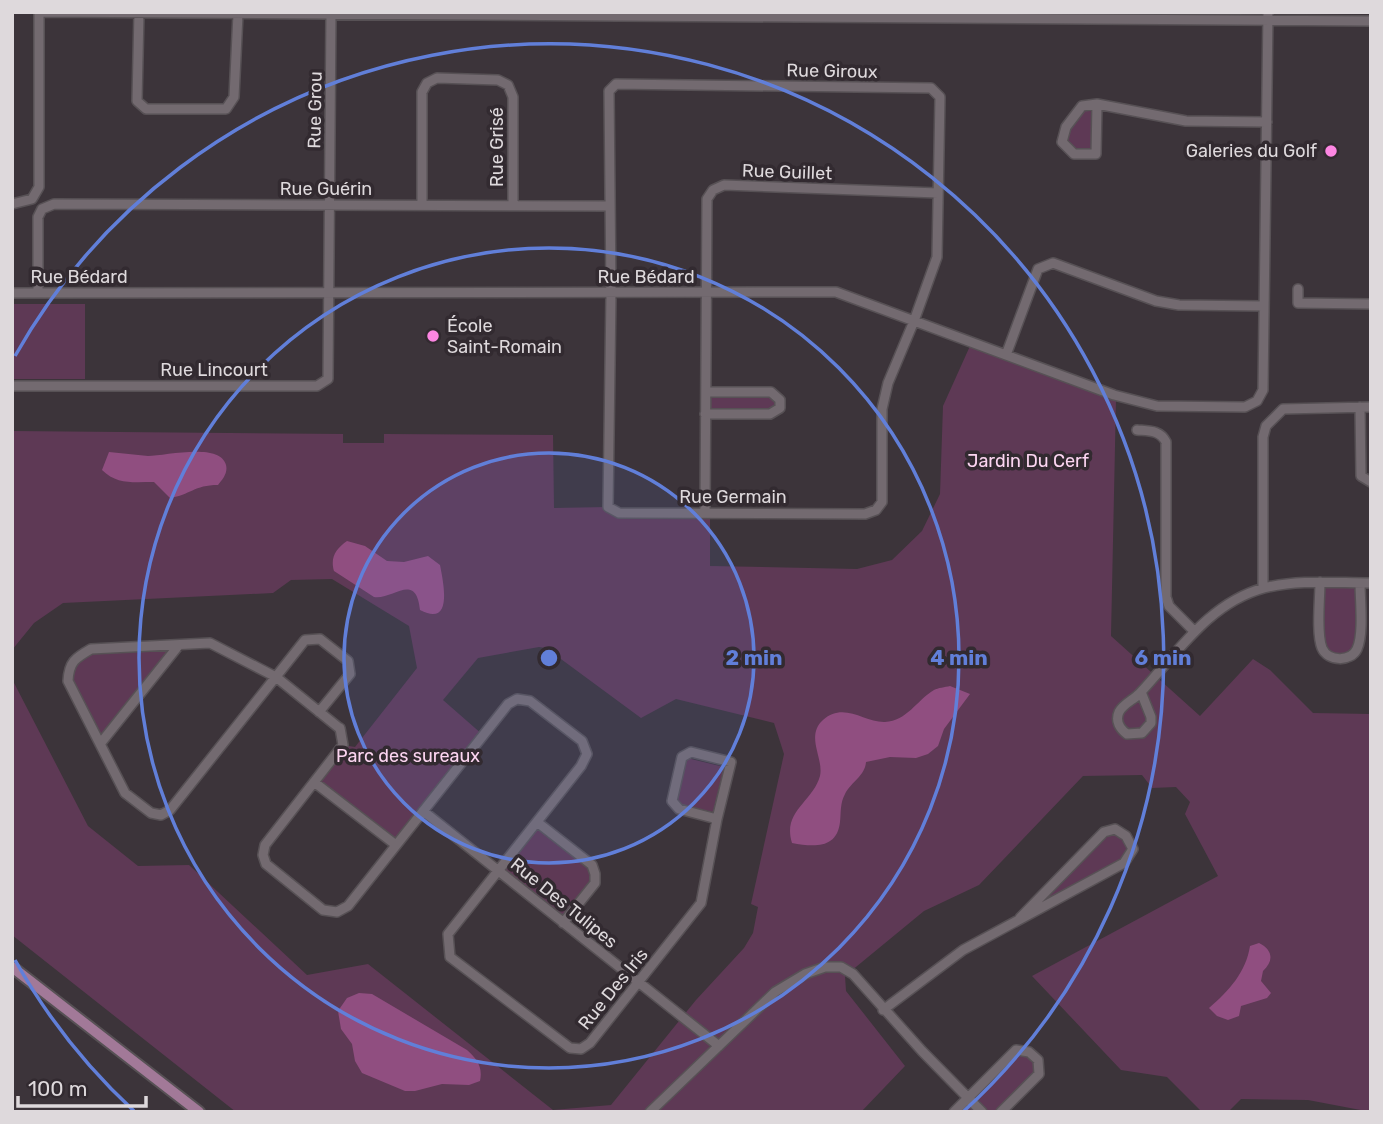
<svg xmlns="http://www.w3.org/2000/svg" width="1383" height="1124" font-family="Rubik,sans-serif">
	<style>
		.green { fill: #5e3955 }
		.water { fill: #904e80 }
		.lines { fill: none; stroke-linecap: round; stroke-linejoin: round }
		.minor-casing { stroke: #575155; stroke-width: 12 }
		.major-casing { stroke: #575155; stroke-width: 14 }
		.minor { stroke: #736a70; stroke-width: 9 }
		.major { stroke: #a27998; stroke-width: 10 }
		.ring { fill: none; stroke: #617fd9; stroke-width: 3.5 }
		.poi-dot { fill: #fd86e2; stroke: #322a30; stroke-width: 2.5 }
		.labels { text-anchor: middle; stroke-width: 7; stroke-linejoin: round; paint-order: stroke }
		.street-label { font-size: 18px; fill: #ded9dc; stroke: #322a30 }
		.poi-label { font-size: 18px; fill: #ded9dc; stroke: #322a30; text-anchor: end }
		.park-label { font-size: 18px; fill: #fcd5f1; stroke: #322a30 }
		.centre { fill: #617fd9; stroke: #322a30; stroke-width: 3.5 }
		.ring-label { font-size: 21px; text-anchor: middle; font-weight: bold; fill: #617fd9; stroke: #322a30; stroke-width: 7; stroke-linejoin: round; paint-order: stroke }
	</style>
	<rect width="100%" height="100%" fill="#3c343a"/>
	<path class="green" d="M1097,104L1096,154H1074L1062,142L1082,106Z
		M12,304H85V379H12Z
		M970,346L1116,399L1111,636L1200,716L1253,659L1270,670L1313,713L1371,714V1112L1308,1100L1241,1099L1228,1112H1202L1167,1077L1121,1070L1032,976L1218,876L1185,814L1190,802L1176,787L1152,788L1142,775L1083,776L979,885L924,911L845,976L846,991L905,1066L861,1112H236L12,935V679L88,826L138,866L189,865L307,975L368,964L553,1110L611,1105L696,1000L744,948L753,933L758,907L751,904L784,754L774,723L676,699L641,718L546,648L539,647L478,658L443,700L483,735L396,845L314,782L343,745L355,747L417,668L409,626L332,579L291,580L273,593L63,603L34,623L12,650V431L343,434V443H384V434L553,435L554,508L608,507L619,513H710V566L857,569L892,560L922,531L940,494L943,406Z
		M706,392H771L780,400L770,414H705Z
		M1320,582L1360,583V642L1347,658L1323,651Z
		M179,645L100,744L68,681V668L91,649Z
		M687,758L724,767L713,812L683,805L676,800Z
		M537,822L592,865L595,883L563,923L498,871Z
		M1115,829L1133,849L1124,863L1020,918L1104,832Z
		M1016,1050L1029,1052L1039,1074L1001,1112H954Z"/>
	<path class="water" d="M109,452C122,453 135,455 148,456C165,456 220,442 226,465C228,473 223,479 218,485C194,485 190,495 170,498L154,482C134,482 117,485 102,470Z
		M347,541L365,546L387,561L404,562L428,556L440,565C443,581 454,628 420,610C416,571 393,600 374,597L334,571C330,557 336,549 347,541Z
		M950,686L970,694L944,729L938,746L928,754L916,758L890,757L866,762C865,776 851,782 845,794C840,803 841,812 840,822C837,849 814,847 792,843C782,811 813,802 820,776C824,758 805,736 823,720C844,701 865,723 885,722C907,721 917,700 934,690C938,688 945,687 950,686Z
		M1259,943C1273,950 1274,961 1263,971L1261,981L1271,993L1267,998L1241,1006L1239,1016L1228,1020L1217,1016L1209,1008C1229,991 1246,972 1250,946Z
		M359,993L372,994L467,1050C477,1059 483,1067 480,1081L469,1085L442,1084L415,1091H405L362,1073L355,1061L352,1044L341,1029L338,1011L347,998Z"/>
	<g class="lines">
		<g class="minor-casing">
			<path id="minor" d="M43,12L1371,21
				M139,12L137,101L146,109H226L234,97L238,14
				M616,84L931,88L940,97L937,257L914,321L888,383L882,409V502L876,510L865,514L619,513L608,507L611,293L609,91Z
				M1097,104L1096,154H1074L1062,142L1066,127L1082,106L1097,104L1186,121L1267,122
				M12,204L32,199L39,187V12
				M422,205V92L427,83L437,78L498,80L508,85L513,97V206
				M1298,289V303L1371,304
				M12,293L836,292L1114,395L1157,406L1245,407L1257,401L1263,390L1268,12
				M38,293V217L42,209L54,204L610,206
				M1006,355L1038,269L1053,263L1156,301L1179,305L1264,306
				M12,386H317L328,379L331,12
				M1360,407L1361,476L1371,482
				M705,414H770L780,408V400L771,392H706
				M1137,430C1149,431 1160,430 1166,442V597L1169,606L1194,631
				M705,513L707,199L713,190L724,185L938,193
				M1320,582C1320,599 1316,633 1322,648C1328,662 1351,662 1357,649C1364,634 1360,600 1360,583
				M1263,588V437L1266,426L1283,409L1371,407
				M1141,692L1151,717V723L1142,733L1127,734C1120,729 1115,721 1119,712C1123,704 1133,700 1139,694C1176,655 1208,603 1264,588C1299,579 1335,583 1371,583
				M319,712L350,674L348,661L320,639L305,640L267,688L170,810L161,815L151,813L125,793L68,681C69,662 75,658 91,649L210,643L276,677L338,727L340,728L343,745L265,845L263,855L266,864L323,910L337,912L348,906L508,704L517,699L530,701L582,741L587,754L581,766L448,934L450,957L570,1048L581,1049L590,1043L701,903L717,819L731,762L691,752L682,757L672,801L679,809L717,819
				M100,744L179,645
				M314,782L396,845
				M423,811L719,1046
				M537,822L592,865L595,874V883L563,923
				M883,1010L963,950L1124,863L1133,849L1126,836L1115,829L1104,832L1020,918
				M650,1112L775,992L805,974L825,967H841L853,974L922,1051L982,1112
				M954,1112L1016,1050L1029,1052L1038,1060L1039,1074L1001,1112"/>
		</g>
		<g class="major-casing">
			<path id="major" d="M12,967L199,1112"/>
		</g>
		<use href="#minor" class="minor"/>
		<use href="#major" class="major"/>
	</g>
	<circle cx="549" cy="658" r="205" fill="#617fd9" fill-opacity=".12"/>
	<g class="ring">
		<circle cx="549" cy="658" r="205"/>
		<circle cx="549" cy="658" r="410"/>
		<path d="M134 1111A614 614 0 0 1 15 960M15 356A614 614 0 1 1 964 1111"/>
	</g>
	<g class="poi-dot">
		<circle cx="1331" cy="151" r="7"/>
		<circle cx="433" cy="336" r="7"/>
	</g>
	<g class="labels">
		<g class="street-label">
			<text transform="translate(832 71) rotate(1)" y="6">Rue Giroux</text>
			<text transform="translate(315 110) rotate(-89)" y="6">Rue Grou</text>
			<text transform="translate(497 147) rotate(-90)" y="6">Rue Grisé</text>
			<text transform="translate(787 172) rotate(2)" y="6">Rue Guillet</text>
			<text x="326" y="195">Rue Guérin</text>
			<text x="79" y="283">Rue Bédard</text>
			<text x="646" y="283">Rue Bédard</text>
			<text x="214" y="376">Rue Lincourt</text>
			<text x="733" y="503">Rue Germain</text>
			<text transform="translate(564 903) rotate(39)" y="6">Rue Des Tulipes</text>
			<text transform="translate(613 989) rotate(-51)" y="6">Rue Des Iris</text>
		</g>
		<g class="poi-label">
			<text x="1317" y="157">Galeries du Golf</text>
			<text x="447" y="332" text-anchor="start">École<tspan x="447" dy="21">Saint-Romain</tspan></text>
		</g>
		<g class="park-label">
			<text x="1028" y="467">Jardin Du Cerf</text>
			<text x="408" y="762">Parc des sureaux</text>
		</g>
	</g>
	<circle cx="549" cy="658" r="10" class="centre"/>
	<g class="ring-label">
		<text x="754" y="665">2 min</text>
		<text x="959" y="665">4 min</text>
		<text x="1163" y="665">6 min</text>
	</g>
	<rect width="1383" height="1124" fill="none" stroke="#ded9dc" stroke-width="28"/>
	<path d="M18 1096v10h128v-10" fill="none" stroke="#ded9dc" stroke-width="3.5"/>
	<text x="28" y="1096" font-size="21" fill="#ded9dc" stroke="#322a30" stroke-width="5" paint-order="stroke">100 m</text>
</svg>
